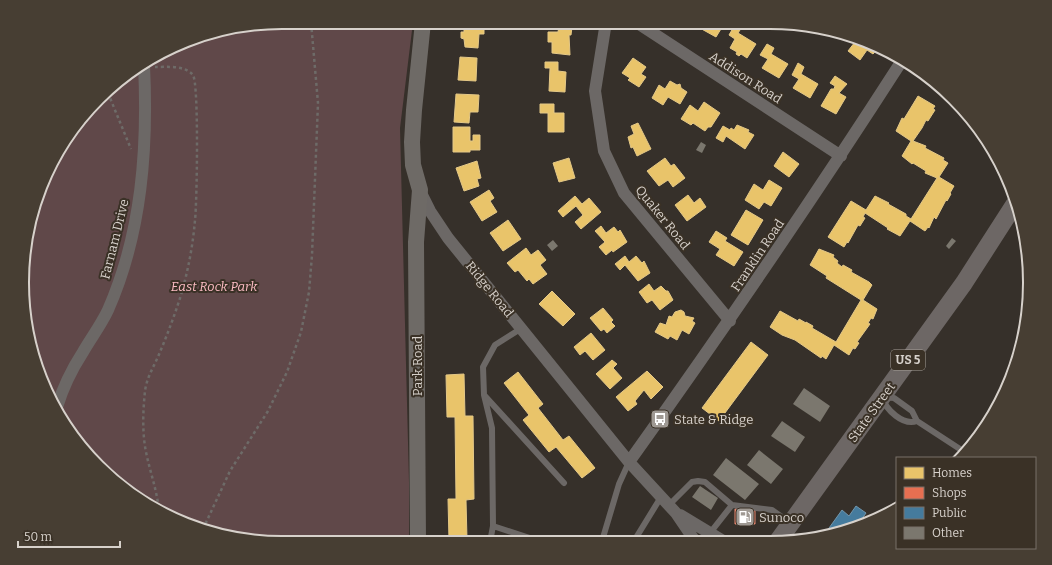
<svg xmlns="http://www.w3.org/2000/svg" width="1052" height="565" font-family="Bitter,serif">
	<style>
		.green { fill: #604849 }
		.homes { fill: #e9c46a; stroke: #e4c887 }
		.shops { fill: #e76f51; stroke: #e28c76 }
		.public { fill: #457b9d; stroke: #7195ab }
		.building { fill: #7b776e }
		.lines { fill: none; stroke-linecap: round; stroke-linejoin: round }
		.path { stroke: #6e6b68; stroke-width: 2.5; stroke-dasharray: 3 3; stroke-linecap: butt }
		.lane { stroke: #6c6866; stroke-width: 6 }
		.street { stroke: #6c6866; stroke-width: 12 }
		.secondary { stroke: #6e6a66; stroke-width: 16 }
		.primary { stroke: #6d6765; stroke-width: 18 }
		.labels { text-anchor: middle; stroke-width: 4; stroke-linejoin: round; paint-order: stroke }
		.shield { fill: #3a3126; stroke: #a8a19a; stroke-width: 1 }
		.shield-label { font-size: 12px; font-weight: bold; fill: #d7d1cb }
		.street-label { font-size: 13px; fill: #d7d1cb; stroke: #3a3126 }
		.park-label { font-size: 13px; font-style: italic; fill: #fcbcc3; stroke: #3a3126 }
		.poi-label { font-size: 13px; fill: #d7d1cb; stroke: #3a3126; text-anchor: start }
		.rim { fill: none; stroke: #d7d1cb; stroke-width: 2 }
	</style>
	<rect width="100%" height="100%" fill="#36302a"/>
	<path class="green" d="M283,22H413L400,128L409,482V542H266L215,534L152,508L87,454L42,382L23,300L31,215L66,138L124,76L199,36Z"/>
	<path class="homes" d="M464,22H492V29H484V34H479L478,48L465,47L464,39L461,38V32H464Z
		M701,22H722L724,24L716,37L698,27Z
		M736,23L742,27L738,33L756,44L747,58L741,54L739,56L736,54L737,52L730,48L735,39L729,35Z
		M559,26L572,27L571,35H569L570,55L552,53V42H548V32H558Z
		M823,29L837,31H838L835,37Z
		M855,42L860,45L863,42L878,48L873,54L867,50L860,60L848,51Z
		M767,44L774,48L771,54L788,64L779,78L762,68L768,59L760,55Z
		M460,57L477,58L476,81L458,80Z
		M633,58L646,67L641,74L646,77L639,87L628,80L630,78L622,73Z
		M545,62H558V71L566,72L565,92L549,91L550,68H545Z
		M798,63L804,67L801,74L818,84L810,98L793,88L799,79L792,75Z
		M835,76L847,84L839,93L846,97L836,114L821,106L831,89H834L835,86L830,83Z
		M670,81L677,85L680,84L681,88L687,92L680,104L668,97L663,105L652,98L659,85L665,89Z
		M456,94L479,95L478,112H470L469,123L454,122Z
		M918,96L935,106L933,109L935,110L928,121L926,120L922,128L913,141L926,146L925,148L944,158L943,160L948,163L939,177L954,186L950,193L951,194L947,201L946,200L936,219L934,217L929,228L928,227L925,231L910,221L900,236L887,229L888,228L865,213L863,217L865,218L860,226L858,225L848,243L847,242L844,247L828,237L851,201L866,210L875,196L889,203L888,204L906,214V216L911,219L937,178L925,173L926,171L913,163L912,164L902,156L911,141L896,131L902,118L904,119Z
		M704,102L720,113L711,127H708L705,131L693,123L691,125L681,119L690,105L698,111Z
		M540,104H554V113H564V132H548V113H540Z
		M638,123L651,149L637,156L633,147L631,148L628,137L634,134L631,126Z
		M737,125L749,130L748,132L754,135L745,149L726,136L723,142L716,138L723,126L730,130L731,128L734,130Z
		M453,127H470V141H473V135H480V150H470V152H453Z
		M783,152L799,164L789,177L774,166Z
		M569,158L575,178L559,182L553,163Z
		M665,158L671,166L674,164L685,178L673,187L668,180L659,186L647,171Z
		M477,161L481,178L477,179L479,186L464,191L456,168Z
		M769,180L782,188L771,206L764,202L759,209L745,200L754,184L763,190Z
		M489,190L494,198L490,201L497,212L482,221L470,202Z
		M688,195L694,203L700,198L706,207L687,221L675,205Z
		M575,196L582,204L589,198L601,212L581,229L575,222L583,215L576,206L563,217L558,211Z
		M746,210L763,220L748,245L731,235Z
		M508,220L521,239L503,251L490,233Z
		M601,226L606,233L614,227L618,232L620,230L627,242L613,252L612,250L606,255L599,247L605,242L595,231Z
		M716,231L727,238L725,241L743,252L734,266L716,255L720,249L709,242Z
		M526,248L531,255L538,250L546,260L540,265L547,274L533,284L529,279L527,281L518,270L515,272L507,263Z
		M819,249L834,255L833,257L838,261L837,263L842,267L843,265L852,270L851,272L869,282L872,285L863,300L877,309L873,319L871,318L868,323L870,324L857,342L859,343L855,349L853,348L849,355L834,345L826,359L822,356L821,358L795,340L782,335L770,327L780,311L798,321L799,319L806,323V322L813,326L812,328L836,342L861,300L826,278L827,276L810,265Z
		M625,256L629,262L636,256L642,263L644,261L650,273L638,281L625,265L620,270L615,264Z
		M649,284L654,291L661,286L666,291H668L673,300L660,310L652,300L647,303L639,292Z
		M552,291L575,314L563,326L539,304Z
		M603,308L613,320L611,322L615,326L607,333L604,329L601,331L590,318Z
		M681,310L684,312L685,316L694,318L692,321L695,323L689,334L682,330L677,340L670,336L668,339L655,332L660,323L666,325L669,316L672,317L675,312Z
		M591,333L605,350L593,360L585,351L580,355L574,347Z
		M751,342L768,355L719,421L702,408Z
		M612,360L617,364L613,368L622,378L610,389L596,374Z
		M647,371L663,387L651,399L644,390L635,401L637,404L628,411L616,397Z
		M518,372L543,404L538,408L563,440L569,436L595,468L582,478L556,447L549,452L523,420L529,415L504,383Z
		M464,374L465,416H473L474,499L466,500L467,540H449L448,499H456L455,417H447L446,375Z"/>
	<path class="shops" d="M735,509H755V524H735Z"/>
	<path class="public" d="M856,506L866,513L859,523L863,525L824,535L842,510L849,516Z"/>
	<path class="building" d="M933,81L941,86L948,95L931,84Z
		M701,142L706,145L702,153L696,150Z
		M952,238L956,241L949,249L946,246Z
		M553,240L558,246L552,251L547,245Z
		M804,388L830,406L820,422L793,404Z
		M782,421L805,437L795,452L771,436Z
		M759,450L783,469L771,484L747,465Z
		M726,458L759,484L745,500L713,475Z
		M700,486L718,498L711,510L692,497Z"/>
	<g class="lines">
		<path class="path" d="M155,67C166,67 185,65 193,75C199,84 197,203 195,220C193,245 188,271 181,295C175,314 168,333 160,352C155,365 147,376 145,391C143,411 142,432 146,452C150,472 157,490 159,511
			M108,93L131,149
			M203,529L230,471L268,411L287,372L301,332L309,292L312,255L318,103L311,22
			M298,542L361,540L400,542"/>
		<path class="lane" d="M485,396L564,483
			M917,421C903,426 886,410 882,397L894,398L912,411L917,421L966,453
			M669,505L692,482L698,481L705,482L732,505L772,510L789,522
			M493,526L542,542
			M710,533L732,505
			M602,541L619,484L629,462
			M634,541L661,497
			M490,542L493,526L492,428L484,395L483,367L495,345L522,328"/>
		<path class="street" d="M606,22L595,91L604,151L624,193L730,321
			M636,22L841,156
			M420,191L430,211L448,238L629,462L676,513L695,541
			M57,407C63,387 72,369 83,352C91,338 101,325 108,310C142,233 148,148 144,65
			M629,462C724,329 815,196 903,59
			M680,515L723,541"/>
		<path class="secondary" d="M418,542L416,242L420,190L413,165L412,142L414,110L423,22"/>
		<path class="primary" d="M778,541L964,283L1016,202"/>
	</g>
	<defs>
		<g id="bus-square" transform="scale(1)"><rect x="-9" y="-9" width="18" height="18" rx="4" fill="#9f9993" stroke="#3a3126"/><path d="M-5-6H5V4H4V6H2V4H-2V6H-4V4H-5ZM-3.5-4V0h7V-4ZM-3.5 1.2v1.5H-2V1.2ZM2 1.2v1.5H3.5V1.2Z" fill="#fff"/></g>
		<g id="fuel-square" transform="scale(1)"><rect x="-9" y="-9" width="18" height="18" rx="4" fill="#9f9993" stroke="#3a3126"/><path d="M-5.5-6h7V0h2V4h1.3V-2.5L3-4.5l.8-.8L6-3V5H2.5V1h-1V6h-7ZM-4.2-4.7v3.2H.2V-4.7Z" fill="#fff"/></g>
	</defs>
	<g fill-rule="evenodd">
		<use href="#bus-square" x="660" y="419"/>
		<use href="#fuel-square" x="745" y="517"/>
	</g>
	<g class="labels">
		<rect class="shield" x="891" y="350" width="34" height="20" rx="3"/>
		<g class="shield-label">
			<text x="908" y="364">US 5</text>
		</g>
		<g class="street-label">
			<text transform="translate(746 77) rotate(33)" y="5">Addison Road</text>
			<text transform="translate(663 217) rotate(51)" y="5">Quaker Road</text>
			<text transform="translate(114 239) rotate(-76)" y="5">Farnam Drive</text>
			<text transform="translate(757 255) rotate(-56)" y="5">Franklin Road</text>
			<text transform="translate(490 289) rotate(51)" y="5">Ridge Road</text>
			<text transform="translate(417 366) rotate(-90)" y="5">Park Road</text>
			<text transform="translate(871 412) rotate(-54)" y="5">State Street</text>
		</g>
		<g class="park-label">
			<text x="214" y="291">East Rock Park</text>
		</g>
		<g class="poi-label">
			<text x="674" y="424">State &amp; Ridge</text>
			<text x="759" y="522">Sunoco</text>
		</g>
	</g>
	<path d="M0 0H1052V565H0ZM282 29H770A253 253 0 0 1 1023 282V283A253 253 0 0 1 770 536H282A253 253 0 0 1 29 283V282A253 253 0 0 1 282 29Z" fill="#473e33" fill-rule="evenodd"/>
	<path class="rim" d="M282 29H770A253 253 0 0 1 1023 282V283A253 253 0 0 1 770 536H282A253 253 0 0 1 29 283V282A253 253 0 0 1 282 29Z"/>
	<rect x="896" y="457" width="140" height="92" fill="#3a3126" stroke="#797168"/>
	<rect x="904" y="467" width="20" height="12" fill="#e9c46a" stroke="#797168"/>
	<text x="932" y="477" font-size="12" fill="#d7d1cb">Homes</text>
	<rect x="904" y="487" width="20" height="12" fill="#e76f51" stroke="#797168"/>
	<text x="932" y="497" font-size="12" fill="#d7d1cb">Shops</text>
	<rect x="904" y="507" width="20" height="12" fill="#457b9d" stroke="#797168"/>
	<text x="932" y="517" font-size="12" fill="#d7d1cb">Public</text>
	<rect x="904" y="527" width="20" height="12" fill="#7b776e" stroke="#797168"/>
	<text x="932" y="537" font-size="12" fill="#d7d1cb">Other</text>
	<path d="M18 541v6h102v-6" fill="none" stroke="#d7d1cb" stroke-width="2"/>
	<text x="24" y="541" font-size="12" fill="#d7d1cb" stroke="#3a3126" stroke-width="3" paint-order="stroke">50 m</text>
</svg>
